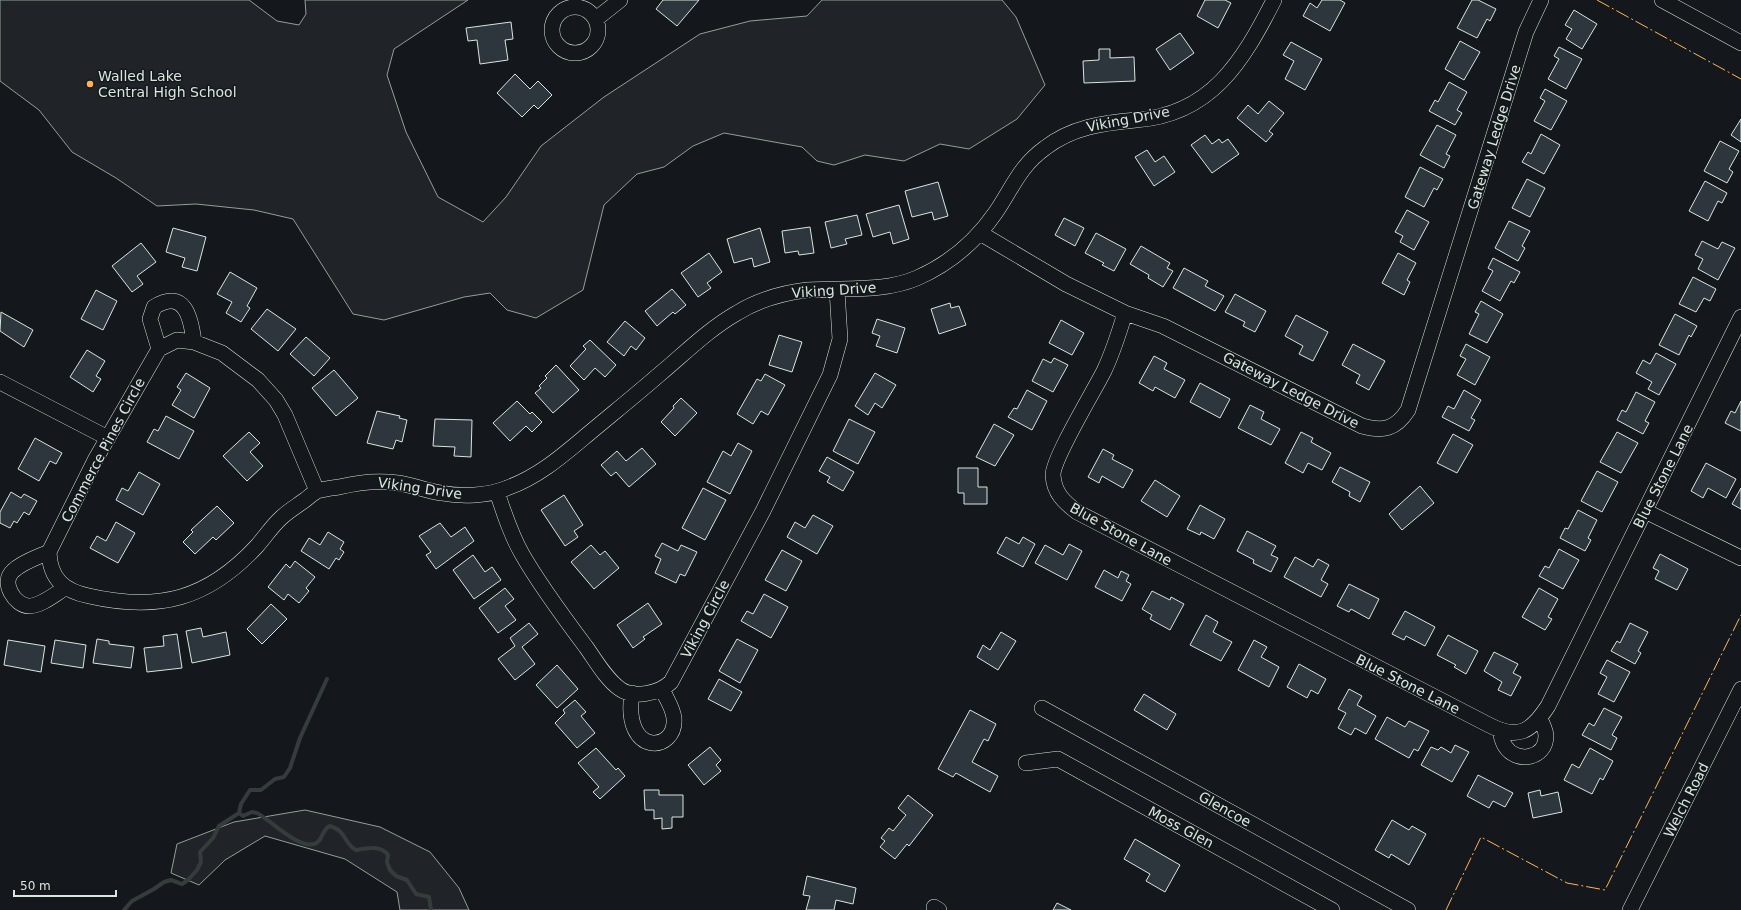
<svg xmlns="http://www.w3.org/2000/svg" width="1741" height="910" font-family="'DejaVu Sans',sans-serif">
	<style>
		.green { fill: #202428; stroke: #939e99 }
		.lines { fill: none; stroke-linecap: round; stroke-linejoin: round }
		.stream { stroke: #363b3e; stroke-width: 4 }
		.building { fill: #2c363c; stroke: #d8e6dc }
		.minor-casing { stroke: #d8e6dc; stroke-width: 16 }
		.minor { stroke: #14181c; stroke-width: 15 }
		.power { stroke: #ffb74d; stroke-width: 1; stroke-dasharray: 14 3 2 3; stroke-linecap: butt }
		.poi-dot { fill: #ffb74d; stroke: #14181c; stroke-width: 1.5 }
		.labels { text-anchor: middle; stroke-width: 3; stroke-linejoin: round; paint-order: stroke }
		.poi-label { font-size: 14px; fill: #d8e6dc; stroke: #14181c; text-anchor: start }
		.street-label { font-size: 14px; fill: #d8e6dc; stroke: #14181c }
	</style>
	<rect width="100%" height="100%" fill="#14181c"/>
	<path class="green" d="M0,0H249L277,21L299,25L306,14L305,0H468L394,49L387,75L406,132L438,197L483,222L506,197L541,146L604,97L700,34L750,21L807,16L822,0H1002L1016,17L1045,85L1017,119L969,149L940,144L904,161L865,155L834,165L817,161L802,147L724,133L693,146L664,167L637,174L604,205L583,290L536,318L507,310L490,293L464,297L384,320L353,314L293,219L254,210L196,204L157,206L116,178L72,152L39,110L0,81Z
		M305,810L380,827L430,852L459,888L469,910H400L397,892L345,859L265,836L225,860L199,885L171,873L177,844L234,822Z"/>
	<g class="lines">
		<path class="stream" d="M239,813L243,816L252,812L257,813C272,821 297,848 314,844C323,842 322,828 330,826C347,831 343,843 356,850C367,848 381,845 388,855L387,862L390,870L396,876L407,880L416,894L429,897L431,910
			M124,910L132,901L154,889L164,882L171,880L182,884L188,880L197,870L201,862L200,852L213,838L219,826L239,813L241,804L250,790H261L275,779L284,777L290,768L300,738L327,679"/>
	</g>
	<path class="building" d="M663,0H699L677,26L656,9Z
		M1205,0H1225L1231,3L1218,28L1197,16Z
		M1322,0H1340L1345,3L1330,31L1303,16L1310,3L1317,8Z
		M1472,0H1478L1496,9L1490,21L1487,19L1477,38L1457,28Z
		M1574,10L1597,24L1582,49L1566,39L1572,29L1565,25Z
		M511,22L513,39L505,40L508,60L480,64L477,40L468,41L466,28Z
		M1180,33L1194,53L1170,70L1156,49Z
		M1460,41L1480,52L1464,80L1445,69Z
		M1291,42L1322,59L1305,90L1285,79L1294,61L1283,55Z
		M1559,47L1582,59L1566,89L1548,79L1559,59L1554,56Z
		M1099,49H1110V58L1134,57L1135,81L1084,83L1083,61L1099,60Z
		M515,74L530,89L538,81L552,95L538,109L534,105L522,117L497,93Z
		M1449,82L1467,92L1457,110L1462,113L1455,125L1429,111L1435,100L1438,102Z
		M1545,89L1567,101L1551,130L1534,121L1545,101L1540,98Z
		M1269,101L1284,113L1269,131L1273,134L1266,142L1237,118L1248,105L1258,114Z
		M1741,119V142L1731,135Z
		M1437,125L1456,135L1446,154L1450,156L1444,168L1420,155Z
		M1541,134L1560,145L1544,174L1522,162L1528,152L1531,154Z
		M1205,135L1212,144L1219,139L1222,143L1228,139L1239,154L1212,173L1191,145Z
		M1720,141L1739,151L1729,169L1733,172L1727,183L1704,171Z
		M1147,150L1155,162L1164,156L1175,172L1154,186L1135,157Z
		M1420,167L1443,179L1437,190L1434,188L1424,207L1405,197Z
		M1527,179L1545,188L1530,217L1512,208Z
		M1705,181L1727,193L1722,203L1718,201L1708,221L1689,211Z
		M938,182L948,216L934,220L932,212L912,217L905,191Z
		M899,205L909,239L893,244L890,232L873,237L866,214Z
		M1407,210L1429,222L1414,250L1400,242L1403,236L1395,232Z
		M857,215L862,235L845,239L847,244L831,248L825,222Z
		M1064,218L1084,228L1075,246L1055,235Z
		M1509,221L1530,231L1522,246L1525,248L1518,261L1495,248Z
		M810,227L814,253L799,255L798,251L785,253L782,231Z
		M173,228L206,237L197,271L182,267L185,258L166,252Z
		M760,228L770,262L754,267L752,258L734,263L727,239Z
		M1096,233L1126,249L1114,271L1102,265L1104,263L1085,253Z
		M1702,241L1718,249L1722,242L1735,248L1718,280L1698,269L1703,259L1695,255Z
		M141,243L156,262L137,276L143,284L132,292L112,266Z
		M1141,246L1170,263L1167,268L1173,271L1163,287L1148,278L1149,275L1130,264Z
		M709,253L722,272L707,283L711,288L698,297L681,273Z
		M1398,253L1416,263L1407,280L1410,282L1404,295L1382,283Z
		M1493,258L1520,272L1514,283L1511,281L1500,301L1482,291L1493,271L1488,268Z
		M1184,268L1208,281L1205,286L1224,296L1215,311L1173,288Z
		M230,272L257,288L247,306L250,308L241,322L226,313L232,302L217,294Z
		M1693,277L1716,289L1710,301L1704,298L1696,312L1679,304Z
		M672,289L686,305L675,314L673,312L657,326L645,311Z
		M96,290L117,301L103,330L81,319Z
		M1235,294L1266,311L1255,332L1243,326L1245,322L1225,312Z
		M1481,301L1503,314L1487,343L1469,334L1479,314L1475,312Z
		M950,303L951,308L959,306L966,325L939,334L931,309Z
		M267,309L296,329L278,351L251,329Z
		M1,312L33,330L24,347L0,331Z
		M1675,314L1697,326L1691,337L1689,335L1679,355L1659,345Z
		M1296,315L1328,332L1313,361L1299,354L1303,346L1285,336Z
		M877,319L905,328L897,353L876,346L880,336L872,333Z
		M1061,320L1084,333L1072,355L1049,343Z
		M625,321L645,338L636,350L631,346L624,356L607,342Z
		M779,335L802,342L792,372L769,365Z
		M306,337L330,358L314,376L290,354Z
		M590,340L616,365L605,377L595,368L584,380L570,366L586,349L583,346Z
		M1353,344L1385,361L1369,390L1356,383L1360,375L1342,365Z
		M1466,344L1490,357L1475,385L1457,375L1466,359L1460,356Z
		M87,350L105,361L96,376L101,379L93,392L70,377Z
		M1656,353L1676,364L1659,395L1648,389L1652,382L1636,373L1643,360L1650,364Z
		M1154,356L1167,363L1164,369L1185,380L1175,398L1155,387L1153,391L1139,383Z
		M1054,358L1068,365L1053,392L1032,381L1043,359L1051,363Z
		M556,365L579,390L553,413L535,393L541,388L539,386L547,378L545,376Z
		M334,370L358,398L336,416L312,388Z
		M186,373L210,388L194,418L172,405L181,390L177,387Z
		M875,373L896,385L882,408L875,403L868,415L855,406Z
		M765,374L785,385L768,415L761,411L753,424L737,414L757,379L761,381Z
		M1200,383L1230,399L1220,418L1190,402Z
		M1027,390L1047,401L1032,430L1008,417L1014,408L1017,409Z
		M1464,390L1481,400L1471,418L1475,420L1469,431L1442,417L1448,406L1454,409Z
		M1636,392L1655,402L1645,421L1649,423L1643,434L1617,420L1622,410L1626,412Z
		M681,398L697,413L675,436L661,422L674,408L673,406Z
		M517,401L530,414L532,412L542,422L532,432L526,426L510,441L493,423Z
		M1741,401V431L1725,423L1731,411L1735,413Z
		M1250,405L1264,412L1261,419L1280,429L1271,445L1238,428Z
		M377,411L400,416L399,418L407,420L402,442L396,440L393,449L367,443Z
		M166,416L194,431L179,459L147,442L154,429L158,431Z
		M435,419L472,420L471,457L454,456L455,447L433,446Z
		M849,419L875,432L858,464L833,451Z
		M994,424L1014,435L995,466L976,457Z
		M249,432L260,443L250,452L263,466L247,481L223,456Z
		M1301,432L1313,438L1311,442L1331,453L1322,470L1308,463L1303,473L1285,463Z
		M1617,432L1638,443L1621,473L1600,462Z
		M1453,434L1473,445L1457,473L1437,463Z
		M35,438L62,453L56,464L50,461L39,481L18,469Z
		M738,443L752,451L730,494L707,482L723,451L731,456Z
		M642,448L656,464L629,487L616,472L611,476L601,465L617,451L626,461Z
		M1103,449L1114,455L1112,459L1133,470L1123,488L1102,476L1099,483L1088,477Z
		M827,457L854,472L843,491L827,482L830,477L819,471Z
		M1706,463L1736,479L1726,498L1708,488L1703,498L1691,491Z
		M1340,467L1370,482L1360,502L1349,496L1350,492L1332,482Z
		M958,468H978V487H987V504H964V493H958Z
		M1597,471L1618,482L1602,512L1581,501Z
		M139,472L160,484L143,515L116,500L122,488L128,491Z
		M1155,480L1180,496L1167,517L1141,501Z
		M1420,486L1434,503L1402,530L1389,514Z
		M703,488L726,500L705,540L682,528Z
		M1741,488V509L1732,504Z
		M11,492L21,498L24,494L37,501L29,515L24,512L17,523L14,521L10,528L0,523V512Z
		M564,495L583,525L574,531L578,537L565,546L541,510Z
		M1200,505L1225,519L1214,539L1201,532L1200,535L1187,529Z
		M217,506L234,523L216,540L213,537L195,554L183,542L193,532L191,530Z
		M1578,510L1597,520L1588,538L1591,540L1585,551L1560,538L1565,528L1568,529Z
		M813,515L833,526L817,554L787,537L795,522L805,528Z
		M116,522L135,533L118,563L90,548L97,536L106,541Z
		M440,523L451,537L465,527L474,541L436,569L426,555L431,552L419,536Z
		M1247,531L1276,546L1271,555L1278,558L1271,572L1253,563L1254,560L1237,551Z
		M328,532L344,542L340,549L344,552L339,560L336,558L329,569L301,551L309,538L320,545Z
		M1006,537L1019,544L1023,537L1035,544L1023,567L997,553Z
		M662,543L678,551L681,545L697,552L685,576L680,574L676,583L655,573L661,559L655,556Z
		M1069,544L1082,551L1067,580L1035,563L1045,545L1063,555Z
		M591,545L600,555L605,551L619,568L594,589L571,562Z
		M1559,549L1579,560L1563,589L1539,576L1545,566L1549,568Z
		M782,550L802,561L786,591L765,580Z
		M1660,554L1688,569L1677,590L1655,579L1659,571L1653,568Z
		M473,555L485,572L492,567L501,580L474,599L453,570Z
		M1295,557L1313,567L1318,559L1329,565L1321,580L1328,584L1321,597L1284,577Z
		M295,561L315,577L306,588L309,591L299,603L288,594L284,600L268,587L286,564L290,568Z
		M1104,570L1118,578L1121,571L1129,575L1126,581L1131,584L1122,601L1095,587Z
		M1349,584L1379,599L1369,619L1351,609L1349,612L1337,606Z
		M505,588L514,599L505,606L516,620L498,633L479,608Z
		M1539,588L1558,599L1548,617L1552,619L1545,630L1522,617Z
		M1152,591L1170,600L1171,597L1184,604L1170,630L1150,619L1152,615L1142,609Z
		M764,594L788,607L771,638L741,621L747,611L753,614Z
		M648,603L662,624L643,637L645,639L633,648L617,625Z
		M271,604L287,619L262,644L247,629Z
		M1405,611L1435,627L1425,646L1406,636L1404,640L1392,634Z
		M1206,615L1218,622L1213,632L1232,642L1221,661L1190,645Z
		M529,623L538,634L522,647L535,664L515,680L498,659L515,646L510,638Z
		M1630,623L1648,632L1638,651L1641,653L1635,664L1611,651L1617,641L1620,643Z
		M201,628L203,637L226,632L230,655L192,663L186,631Z
		M1001,632L1016,641L998,670L977,657L983,645L990,650Z
		M177,634L182,668L147,672L144,648L164,646L163,636Z
		M1448,635L1478,651L1466,674L1454,667L1456,665L1437,655Z
		M97,639L109,641V644L134,647L131,668L93,663Z
		M737,639L758,650L740,683L719,671Z
		M8,640L45,646L41,672L4,665Z
		M55,640L86,645L83,668L51,663Z
		M1254,640L1267,647L1261,657L1279,667L1269,687L1238,670Z
		M1494,652L1518,664L1513,673L1521,677L1511,696L1498,690L1502,682L1484,671Z
		M1607,660L1630,672L1614,702L1598,694L1607,677L1600,673Z
		M1299,664L1326,679L1318,694L1311,690L1307,698L1287,687Z
		M557,665L578,689L557,708L536,685Z
		M719,679L742,692L731,711L708,699Z
		M1349,689L1362,696L1357,705L1376,716L1366,734L1355,728L1351,735L1338,728L1346,713L1338,709Z
		M1144,694L1176,714L1167,730L1134,710Z
		M575,700L586,712L581,716L595,733L577,748L555,723L565,713L563,710Z
		M1604,708L1622,717L1612,735L1617,738L1611,750L1582,735L1589,723L1594,726Z
		M970,710L996,724L988,741L984,739L972,762L998,776L990,792L956,773L953,777L938,769Z
		M1387,717L1405,727L1409,721L1429,731L1418,751L1414,749L1409,758L1375,739Z
		M1455,745L1469,752L1452,782L1421,765L1431,747L1438,750L1441,747L1451,753Z
		M710,747L721,760L716,765L721,771L704,785L688,765Z
		M596,748L616,770L618,768L625,776L600,799L593,792L599,787L578,763Z
		M1590,748L1613,761L1603,780L1600,778L1592,794L1564,780L1572,764L1579,768Z
		M1478,775L1513,793L1505,807L1493,801L1489,808L1467,796Z
		M644,790H659V795H683V817H672V828L662,829V818L654,819V810H645Z
		M1540,790L1541,796L1558,792L1562,812L1533,818L1528,793Z
		M908,795L933,815L909,846L907,844L895,859L880,847L885,841L881,838L889,828L893,831L906,815L898,808Z
		M1392,820L1409,830L1412,826L1426,834L1409,865L1391,854L1389,858L1375,850Z
		M1135,839L1180,865L1165,892L1146,881L1150,874L1124,859Z
		M807,876L856,888L853,904L836,900L834,910H806L810,896L803,895Z
		M1057,903L1071,910H1053Z"/>
	<g class="lines">
		<g class="minor-casing">
			<path id="minor" d="M1662,0L1741,43
				M552 30a23 23 0 1 1 46 0a23 23 0 1 1-46 0Z
				M596,19L620,0
				M980,233L1066,284L1125,313L1163,326L1362,426C1383,432 1396,429 1408,410L1526,32L1541,0
				M1125,313C1119,333 1113,352 1104,371C1094,391 1053,458 1053,475C1054,493 1064,502 1077,512L1489,725C1518,740 1531,732 1548,706L1741,317
				M159,349L150,319L154,307C185,288 191,318 194,342
				M0,382L108,438
				M317,491L285,415L276,400L258,380L222,353L194,342L177,340L159,349L95,460L49,552C50,579 64,591 89,596C159,612 208,599 257,546C265,537 272,526 281,518C288,511 297,506 305,500C309,497 313,493 317,491C323,489 332,488 339,487C359,482 378,480 398,483C413,485 427,491 441,493C462,497 488,496 507,488C538,477 562,456 587,435C612,414 637,394 661,373C686,352 709,329 737,313C758,300 782,293 807,290C844,287 882,293 917,278C949,264 976,241 996,212C1013,187 1019,167 1045,148C1072,127 1103,123 1136,120C1211,115 1243,61 1274,0
				M497,492C504,513 511,535 522,554C539,584 565,619 586,647C596,661 606,679 620,689C634,699 660,693 671,682L763,511L830,375L840,339L837,290
				M1645,511L1741,558
				M49,552C38,557 22,562 13,571C0,582 15,606 29,606C41,606 55,594 65,588
				M632,693C622,757 677,753 674,718C673,708 666,698 662,689
				M1042,708L1408,910
				M1500,731C1501,736 1502,741 1505,746C1516,764 1546,759 1546,736C1546,730 1542,724 1540,718
				M1026,763L1058,759L1332,910
				M934,907L939,910
				M1630,910L1741,689"/>
		</g>
		<use href="#minor" class="minor"/>
		<path class="power" d="M1597,0L1741,79
			M1446,910L1481,837L1567,883L1605,890L1741,615"/>
	</g>
	<circle class="poi-dot" cx="90" cy="84" r="4"/>
	<g class="labels">
		<g class="poi-label">
			<text x="98" y="81">Walled Lake<tspan x="98" dy="16">Central High School</tspan></text>
		</g>
		<g class="street-label">
			<text transform="translate(1128 119) rotate(-11)" y="5">Viking Drive</text>
			<text transform="translate(1494 137) rotate(-73)" y="5">Gateway Ledge Drive</text>
			<text transform="translate(834 290) rotate(-4)" y="5">Viking Drive</text>
			<text transform="translate(1291 390) rotate(27)" y="5">Gateway Ledge Drive</text>
			<text transform="translate(103 450) rotate(-62)" y="5">Commerce Pines Circle</text>
			<text transform="translate(1663 476) rotate(-63)" y="5">Blue Stone Lane</text>
			<text transform="translate(420 488) rotate(8)" y="5">Viking Drive</text>
			<text transform="translate(1121 534) rotate(29)" y="5">Blue Stone Lane</text>
			<text transform="translate(705 619) rotate(-62)" y="5">Viking Circle</text>
			<text transform="translate(1408 684) rotate(27)" y="5">Blue Stone Lane</text>
			<text transform="translate(1686 800) rotate(-63)" y="5">Welch Road</text>
			<text transform="translate(1225 809) rotate(29)" y="5">Glencoe</text>
			<text transform="translate(1181 827) rotate(28)" y="5">Moss Glen</text>
		</g>
	</g>
	<path d="M14 890v6h102v-6" fill="none" stroke="#d8e6dc" stroke-width="2"/>
	<text x="20" y="890" font-size="12" fill="#d8e6dc" stroke="#14181c" stroke-width="3" paint-order="stroke">50 m</text>
</svg>
